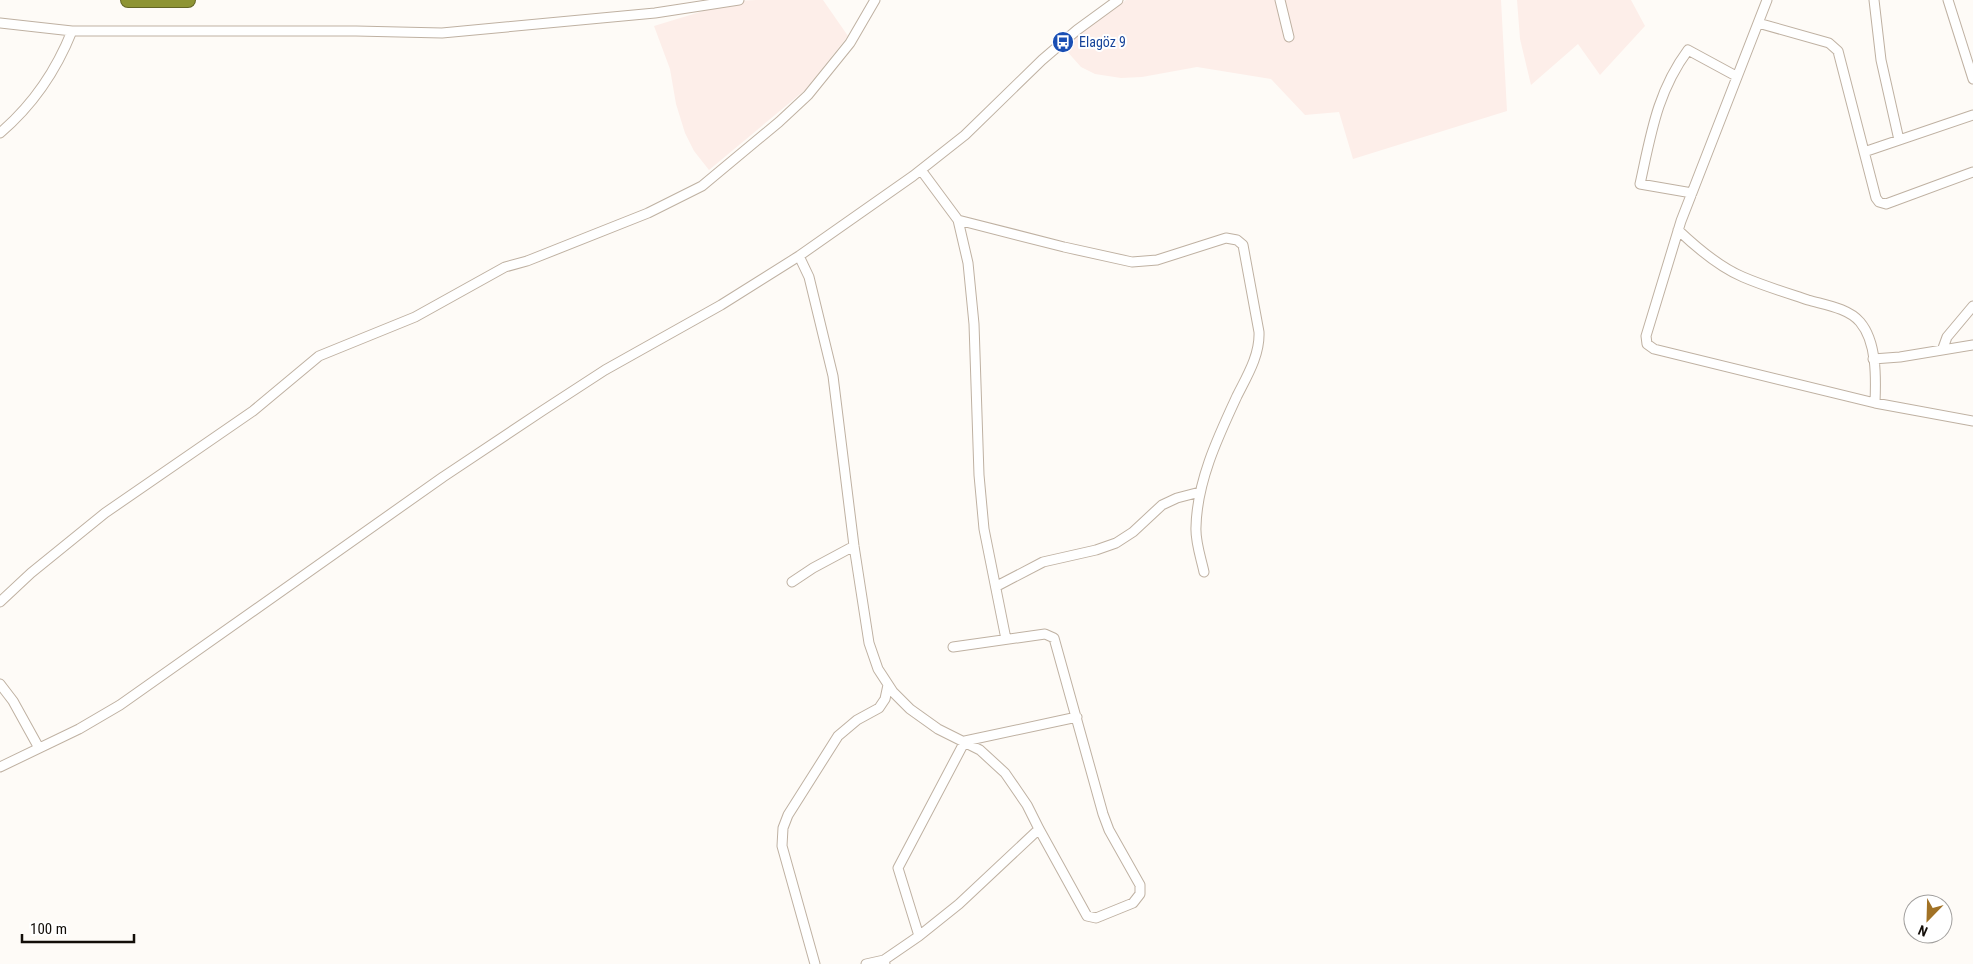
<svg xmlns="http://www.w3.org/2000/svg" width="1973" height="964" font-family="'Roboto Condensed',sans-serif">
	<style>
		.industrial { fill: #fdeee9 }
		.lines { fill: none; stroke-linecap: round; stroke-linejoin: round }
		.minor-casing { stroke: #bfb1a2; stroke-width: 11 }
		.highway-casing { stroke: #636525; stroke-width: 16 }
		.minor { stroke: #fff; stroke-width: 9 }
		.highway { stroke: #8e9434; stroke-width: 14 }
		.labels { text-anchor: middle; stroke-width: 4; stroke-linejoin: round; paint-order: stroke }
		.transit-label { font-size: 14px; fill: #164399; stroke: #fff; text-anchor: start }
	</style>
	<rect width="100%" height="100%" fill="#fefbf7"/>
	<path class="industrial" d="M756,0H823L848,36L805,90L709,170L694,151L685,133L676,104L670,69L654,26L736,1Z
		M1126,0H1501L1507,111L1353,159L1339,112L1305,115L1271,79L1197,67L1142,77L1121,78L1095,74L1081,67L1065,49L1071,39Z
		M1517,0H1631L1645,26L1600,75L1578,44L1531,85L1520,39Z"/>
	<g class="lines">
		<g class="minor-casing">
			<path id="minor" d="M1280,0L1289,37
				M1767,0L1681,221L1646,336L1647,344L1654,349L1875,403L1973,421
				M1874,0L1881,60L1899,140
				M1948,0L1973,79
				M0,23L72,31H356L442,33L655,13L739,0
				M1758,23L1829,43L1838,51L1876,198L1879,202L1886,204L1973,172
				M0,133C33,105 56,71 72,31
				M1864,152L1973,115
				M921,170L958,220L968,263L974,324L979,475L984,529L1006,639
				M1692,193L1640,184C1651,134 1657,92 1688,50L1736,76
				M958,220L1064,247L1132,262L1157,260L1226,238L1237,240L1243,245L1259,332C1260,355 1247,376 1237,396C1218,437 1197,481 1196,527C1195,541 1201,558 1204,572
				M1678,230C1697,248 1719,267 1743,277C1764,286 1787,293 1808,300C1825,305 1848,308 1860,322C1877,342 1876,378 1875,403
				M799,256L809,277L833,376L854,546L869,643L878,669L893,692L910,709L938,729L980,750L1005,773L1027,805L1039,829L1087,916L1096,918L1133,903L1140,894V885L1109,830L1103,814L1054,638L1045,634L953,647
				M1943,348L1947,337L1973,306
				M1873,359L1900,357L1973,345
				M792,582L813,568L854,546
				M997,586L1043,562L1096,550L1116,543L1133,532L1162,505L1177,498L1200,492
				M0,602L31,573L105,513L253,411L319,356L415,317L505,267L527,261L648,213L702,186L779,122L808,95L850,43L875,0
				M0,684L13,701L39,748
				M0,767L79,729L120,705L443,477L542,411L605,370L721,305L799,256L913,176L965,135L1042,60L1077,30L1118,0
				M919,936L898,868L965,741L1077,717
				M815,964L782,846L783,828L788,815L838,736L857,720L879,708L885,699L888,685
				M866,964L884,960
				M885,964L884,960L919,936L959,904L1039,829"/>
		</g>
		<g class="highway-casing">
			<path id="highway" d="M128,0H188"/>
		</g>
		<use href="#minor" class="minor"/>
		<use href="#highway" class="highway"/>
	</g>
	<defs>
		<g id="bus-disc" transform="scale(1.125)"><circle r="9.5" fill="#1a4fb4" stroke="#fff"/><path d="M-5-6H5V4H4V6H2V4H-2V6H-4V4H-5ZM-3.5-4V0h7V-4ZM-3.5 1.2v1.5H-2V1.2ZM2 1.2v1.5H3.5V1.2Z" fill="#fff"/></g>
	</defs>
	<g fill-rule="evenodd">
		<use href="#bus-disc" x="1063" y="42"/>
	</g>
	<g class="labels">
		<g class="transit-label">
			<text x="1079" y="47">Elagöz 9</text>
		</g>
	</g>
	<g transform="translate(1928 919) rotate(203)"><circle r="24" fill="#ffffff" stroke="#a19f9d"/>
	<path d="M0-4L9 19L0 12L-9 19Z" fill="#a17225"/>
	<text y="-8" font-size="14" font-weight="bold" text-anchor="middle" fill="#130e09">N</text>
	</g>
	<path d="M22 934v8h112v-8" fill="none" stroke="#130e09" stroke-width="2.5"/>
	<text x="30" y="934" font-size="15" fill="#130e09" stroke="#ffffff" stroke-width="4" paint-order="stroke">100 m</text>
</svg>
